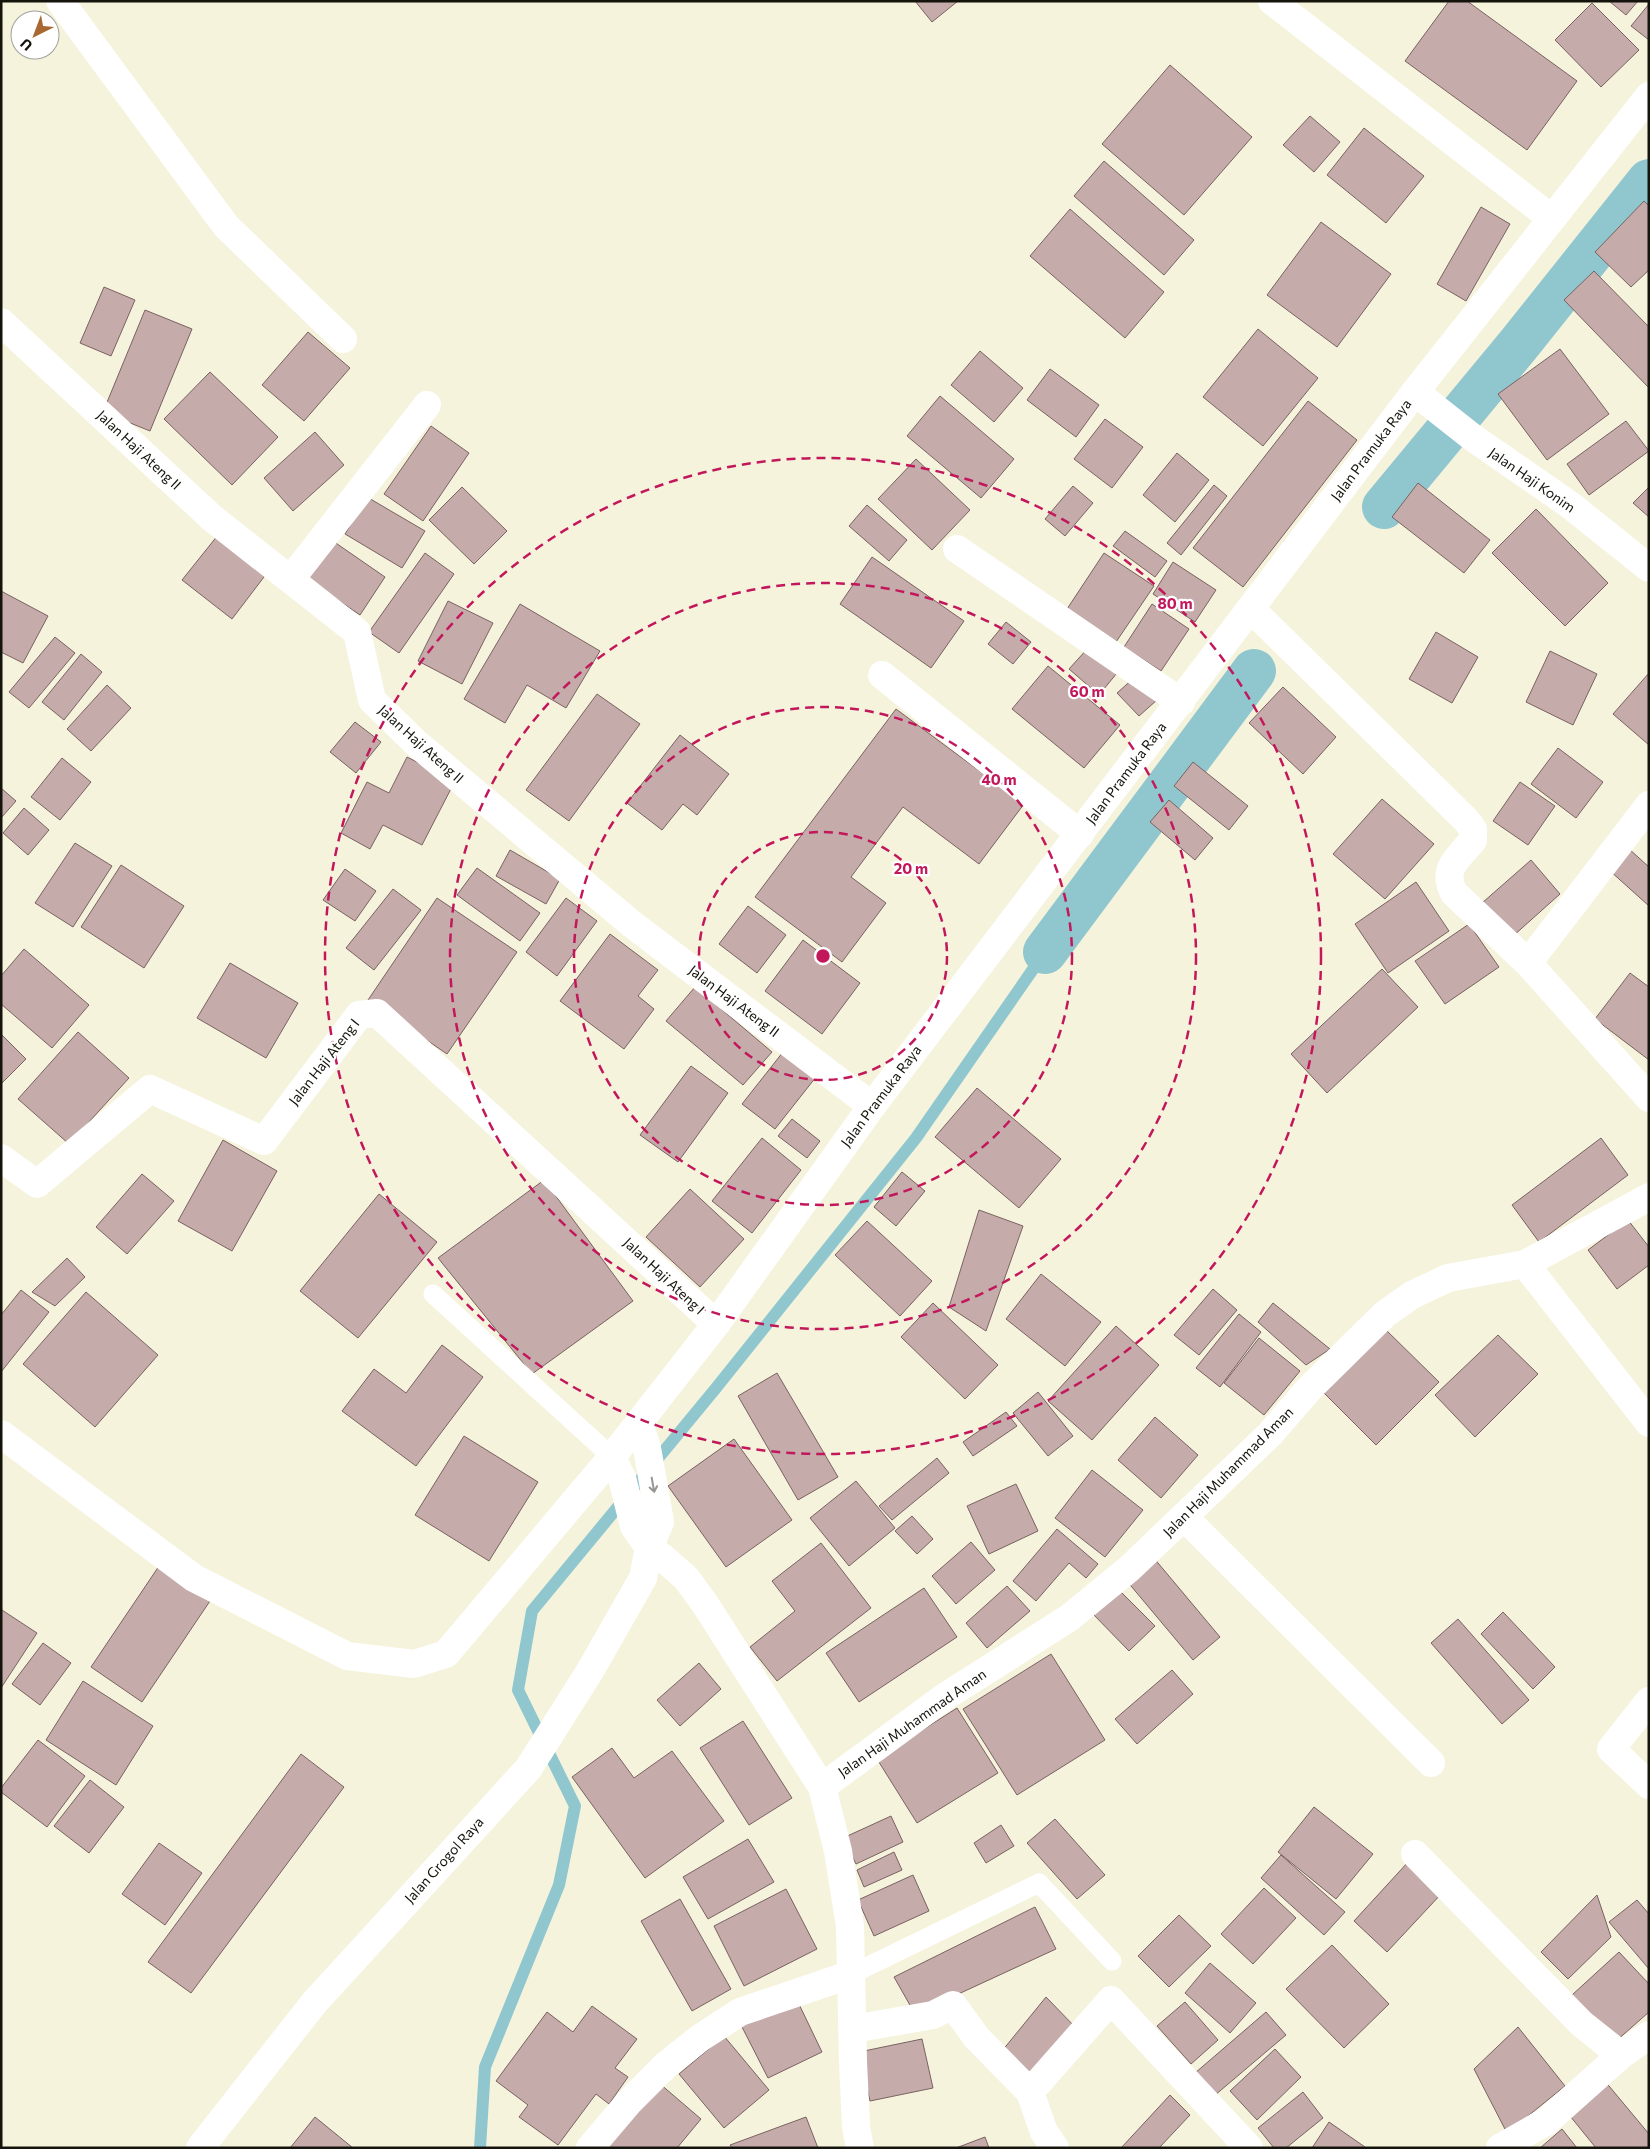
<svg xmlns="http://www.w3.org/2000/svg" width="1650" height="2149" font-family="Commissioner,sans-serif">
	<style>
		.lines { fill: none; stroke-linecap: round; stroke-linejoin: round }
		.stream { stroke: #90c7cf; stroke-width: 12 }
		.canal { stroke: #90c7cf; stroke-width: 44 }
		.building { fill: #c5acab; stroke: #796261 }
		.service { stroke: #fff; stroke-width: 19 }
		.minor { stroke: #fff; stroke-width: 28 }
		.tertiary { stroke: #fff; stroke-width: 28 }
		.oneway { stroke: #959592 }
		.ring { fill: none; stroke: #c2185b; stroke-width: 2.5; stroke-dasharray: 9 6 }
		.labels { text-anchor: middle; stroke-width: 4.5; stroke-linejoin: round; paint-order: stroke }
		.street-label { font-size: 14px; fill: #14130c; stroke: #fff }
		.centre { fill: #c2185b; stroke: #fff; stroke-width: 2.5 }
		.ring-label { font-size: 15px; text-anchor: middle; font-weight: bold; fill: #c2185b; stroke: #fff; stroke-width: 4.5; stroke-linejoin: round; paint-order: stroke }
	</style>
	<rect width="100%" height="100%" fill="#f6f3dd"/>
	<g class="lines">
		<path class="stream" d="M480,2148L485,2067L559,1885L575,1806L518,1690L532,1611L716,1388L916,1138L1045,952"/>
		<path class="canal" d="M1384,507L1519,344L1649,181
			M1045,952L1254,671"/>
	</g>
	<path class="building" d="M915,1H958L932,22Z
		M1449,1H1467L1577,81L1527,150L1405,61Z
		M1609,1H1638L1626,15Z
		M1592,3L1639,50L1601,87L1555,40Z
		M1649,4V40L1631,26Z
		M1170,65L1252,137L1184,215L1102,144Z
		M1310,116L1340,142L1314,172L1283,145Z
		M1364,128L1424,176L1386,223L1327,175Z
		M1104,161L1194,240L1164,275L1074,196Z
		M1644,201L1649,206V270L1631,287L1595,252Z
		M1481,207L1510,224L1466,301L1437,284Z
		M1070,209L1164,292L1125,338L1030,256Z
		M1321,222L1391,274L1337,347L1267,295Z
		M1594,271L1649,327V388L1564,300Z
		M104,287L135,300L111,356L80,343Z
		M145,310L192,329L150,431L103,412Z
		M1258,329L1318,378L1263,446L1203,397Z
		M308,332L350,368L304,421L262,385Z
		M1560,349L1609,414L1547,460L1498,394Z
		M980,351L1023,388L994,422L951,385Z
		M1050,369L1099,405L1076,437L1027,400Z
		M210,372L278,437L232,485L164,419Z
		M940,396L1014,459L981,498L907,436Z
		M1308,401L1357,440L1243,587L1193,548Z
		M1105,419L1143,447L1112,488L1074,459Z
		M1626,421L1649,451L1589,495L1567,464Z
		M431,426L469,453L423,521L384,494Z
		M315,432L344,465L293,511L264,478Z
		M1177,453L1209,480L1175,522L1143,495Z
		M916,459L970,510L932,550L878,499Z
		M1418,483L1490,540L1464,573L1392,517Z
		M1214,485L1227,496L1181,555L1167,543Z
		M1073,486L1093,503L1065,536L1045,519Z
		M462,487L507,531L474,564L429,520Z
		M1649,487V517L1633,503Z
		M367,497L425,531L402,568L345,534Z
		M867,505L907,540L889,561L849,526Z
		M1536,509L1608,583L1565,626L1492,553Z
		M1125,531L1167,561L1155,577L1113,546Z
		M218,535L267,573L232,619L182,580Z
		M330,539L385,577L360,615L304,577Z
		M425,553L454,574L399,653L369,632Z
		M1104,553L1154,586L1116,642L1067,609Z
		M872,557L964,621L931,668L840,604Z
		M1173,562L1216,590L1195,622L1153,594Z
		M1,591L48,616L23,663L1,652Z
		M448,601L493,623L462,684L418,661Z
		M520,604L600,651L566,708L527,685L505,723L464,699Z
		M1152,604L1189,629L1161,671L1124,647Z
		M1006,622L1031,642L1013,664L988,644Z
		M1436,632L1478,657L1452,703L1409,679Z
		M55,637L75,653L29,708L9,692Z
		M1088,648L1117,673L1099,695L1069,669Z
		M1550,651L1597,674L1573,725L1526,702Z
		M81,654L102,672L64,720L42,702Z
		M1048,666L1120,725L1084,768L1012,709Z
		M1649,673V745L1613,714Z
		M1135,677L1157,700L1139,716L1117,693Z
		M107,685L131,708L91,751L67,729Z
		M1283,687L1336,737L1303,774L1249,723Z
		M597,694L640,724L569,821L526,790Z
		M896,709L1024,804L979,864L903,807L851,877L886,903L842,962L755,897Z
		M355,722L381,742L356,773L330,752Z
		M680,735L729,774L697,815L683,804L662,830L627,803Z
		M1558,748L1603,782L1576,818L1531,784Z
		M407,757L455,781L422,845L383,825L370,849L341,833L367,782L389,793Z
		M62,758L91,782L60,820L31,797Z
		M1193,762L1248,806L1229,830L1174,786Z
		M1520,782L1555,806L1528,845L1493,821Z
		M1,788L16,801L1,818Z
		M1382,799L1434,844L1385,899L1333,854Z
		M1169,800L1213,838L1195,860L1150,822Z
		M24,808L49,830L28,855L3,833Z
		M75,843L112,866L73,927L35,903Z
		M1628,848L1649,867V906L1609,870Z
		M510,850L560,879L546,904L496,876Z
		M1531,860L1560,894L1512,937L1482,903Z
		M121,865L184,906L144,968L81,927Z
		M477,868L540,913L520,941L457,895Z
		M345,869L376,891L355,921L323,900Z
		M1416,882L1449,931L1388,973L1355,924Z
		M393,889L421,910L374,970L346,948Z
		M437,898L517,952L447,1054L368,1000Z
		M566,898L597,921L557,976L526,952Z
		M748,906L786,935L757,973L719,944Z
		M1469,924L1499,967L1445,1004L1415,961Z
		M610,934L658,970L638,996L654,1009L624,1049L560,1001Z
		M803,940L860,983L822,1034L765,991Z
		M24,949L89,1005L52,1048L1,1004V976Z
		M230,963L298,1003L266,1058L197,1018Z
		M1382,969L1418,1007L1327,1093L1291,1054Z
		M1630,973L1649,987V1060L1595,1019Z
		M695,987L772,1052L743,1085L666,1021Z
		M78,1032L129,1078L69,1144L18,1099Z
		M1,1034L26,1059L1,1084Z
		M783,1052L816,1077L775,1129L742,1104Z
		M691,1066L728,1093L678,1162L640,1135Z
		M977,1088L1061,1159L1019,1208L935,1137Z
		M792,1119L820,1141L807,1158L778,1136Z
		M762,1138L801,1170L752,1233L712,1201Z
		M1601,1138L1628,1175L1539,1242L1512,1205Z
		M223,1140L277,1171L232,1251L178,1221Z
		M902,1172L925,1191L896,1226L874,1207Z
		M142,1174L174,1201L127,1254L96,1227Z
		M544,1180L633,1301L532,1374L438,1258Z
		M690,1189L744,1239L700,1287L646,1237Z
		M379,1194L437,1242L358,1338L300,1291Z
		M979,1210L1023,1226L986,1331L949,1307Z
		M1628,1220L1649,1247V1265L1617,1289L1588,1250Z
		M867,1221L932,1281L900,1316L835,1255Z
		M67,1258L85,1277L55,1306L32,1292Z
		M1041,1274L1101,1322L1065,1366L1006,1319Z
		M1213,1289L1237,1310L1199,1355L1174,1335Z
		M21,1290L49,1312L1,1372V1315Z
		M86,1292L158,1355L95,1427L23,1364Z
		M933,1303L998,1365L965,1399L901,1337Z
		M1273,1303L1330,1349L1306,1365L1258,1322Z
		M1239,1314L1261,1332L1220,1387L1196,1368Z
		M1116,1326L1159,1365L1092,1440L1048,1401Z
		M1384,1328L1439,1382L1376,1445L1322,1391Z
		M1498,1335L1538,1374L1475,1437L1435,1395Z
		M1259,1338L1300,1371L1264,1415L1224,1383Z
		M442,1345L483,1377L416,1466L342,1411L374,1369L406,1393Z
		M777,1373L838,1477L798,1500L738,1396Z
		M1038,1392L1073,1436L1048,1456L1013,1413Z
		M1006,1412L1017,1426L973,1456L963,1442Z
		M1155,1417L1198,1455L1161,1498L1118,1460Z
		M464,1436L538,1482L489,1561L415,1515Z
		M734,1439L792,1520L726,1567L668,1486Z
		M937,1458L949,1473L892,1520L879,1506Z
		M1092,1470L1143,1510L1105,1557L1055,1518Z
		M856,1481L895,1528L849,1566L810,1518Z
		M1016,1484L1038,1531L989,1554L967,1506Z
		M912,1516L933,1539L917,1554L895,1531Z
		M1057,1529L1098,1564L1086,1578L1069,1563L1036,1601L1013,1581Z
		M971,1542L995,1570L956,1604L932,1576Z
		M821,1543L871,1608L777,1681L750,1647L795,1611L772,1581Z
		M1153,1557L1220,1637L1193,1660L1126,1580Z
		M159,1566L210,1601L142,1702L91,1667Z
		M1007,1586L1030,1611L987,1648L966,1623Z
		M1116,1587L1155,1626L1129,1651L1091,1612Z
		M924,1588L957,1637L859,1702L826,1653Z
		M2,1610L37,1633L1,1688V1610Z
		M1503,1612L1555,1667L1533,1689L1481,1634Z
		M1458,1619L1529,1700L1502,1724L1431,1643Z
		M43,1643L71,1663L40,1705L12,1684Z
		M1051,1654L1105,1740L1017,1795L963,1709Z
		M699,1663L721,1689L680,1726L657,1700Z
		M1172,1670L1193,1694L1137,1744L1115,1719Z
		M83,1681L153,1726L116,1785L46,1740Z
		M957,1708L998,1773L917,1823L877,1759Z
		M743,1721L792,1798L749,1825L700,1748Z
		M38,1740L85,1776L47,1827L1,1792V1788Z
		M612,1748L634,1778L672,1751L724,1821L645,1878L572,1777Z
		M301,1754L344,1787L191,1993L148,1962Z
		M90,1780L124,1807L89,1853L54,1826Z
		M1314,1807L1373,1854L1336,1899L1278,1852Z
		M891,1816L903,1842L856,1864L843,1838Z
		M1055,1819L1105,1875L1077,1899L1027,1843Z
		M1001,1825L1014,1846L986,1863L974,1843Z
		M748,1839L774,1882L708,1919L683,1877Z
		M159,1843L202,1873L165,1925L122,1894Z
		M894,1852L902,1870L864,1887L857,1870Z
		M1281,1855L1345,1912L1324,1935L1261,1878Z
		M1409,1861L1443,1892L1387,1952L1354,1921Z
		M913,1875L929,1911L874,1936L858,1900Z
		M1264,1888L1296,1918L1253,1964L1221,1934Z
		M786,1889L817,1949L744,1986L714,1926Z
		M1597,1895L1611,1937L1568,1979L1541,1952Z
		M680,1899L731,1989L692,2011L641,1921Z
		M1637,1900L1649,1914V1969L1609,1922Z
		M1035,1907L1056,1949L915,2014L894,1977Z
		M1179,1915L1211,1946L1169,1987L1138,1956Z
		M1332,1945L1389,2004L1344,2048L1286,1989Z
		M1619,1952L1649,1984V2012L1615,2042L1572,1995Z
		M1210,1963L1256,2003L1230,2033L1185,1993Z
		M1046,1997L1077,2029L1028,2074L1002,2051Z
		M796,1998L822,2052L768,2078L741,2025Z
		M1185,2002L1218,2040L1191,2064L1157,2026Z
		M592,2006L637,2039L615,2068L628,2077L609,2104L596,2094L558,2145L519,2117L528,2105L496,2081L547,2012L573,2032Z
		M1266,2012L1286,2035L1214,2096L1195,2073Z
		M1518,2027L1565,2086L1507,2133L1474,2069Z
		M724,2036L769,2090L724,2128L679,2074Z
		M922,2039L933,2088L870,2101L859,2052Z
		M1275,2049L1301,2077L1257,2120L1230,2091Z
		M1604,2080L1649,2134V2148H1596L1566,2111Z
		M659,2083L701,2119L677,2148H603Z
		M1303,2092L1323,2118L1286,2148H1274L1258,2128Z
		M1170,2095L1190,2115L1159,2148H1121Z
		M315,2117L353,2148H290Z
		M806,2117L818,2148H732L730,2145Z
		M1329,2122L1365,2147L1364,2148H1312Z
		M1562,2129L1577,2148H1540Z
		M985,2137L989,2148H956Z"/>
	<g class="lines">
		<path class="service" d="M433,1294L612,1457
			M852,1974L1039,1883L1112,1961"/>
		<path class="minor" d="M60,1L226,226L343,339
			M1272,1L1551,218
			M1,322L212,518L357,632L372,700L416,743L633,925L872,1106
			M1415,392L1472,437L1570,505L1649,568
			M957,549L1181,702
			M291,579L427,405
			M1251,609L1466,820L1473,829V840C1458,859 1441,868 1454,893L1528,963L1649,1098
			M882,675L1080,834
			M1528,963L1649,805
			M1,1158L37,1184L150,1089L264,1141L359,1015L377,1013L716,1324
			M1525,1264L1649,1423
			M1,1434L194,1578L347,1656L414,1664L446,1654L612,1457
			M1184,1517L1431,1763
			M1649,1701L1611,1749L1649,1785
			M822,1787L946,1696L1069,1618L1130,1568L1270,1434L1309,1389L1385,1314L1412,1295L1448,1278L1525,1264L1649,1197
			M1415,1854L1582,2024L1621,2055
			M853,2029L933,2015L953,2005L976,2037L1030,2092L1044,2132L1055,2148
			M1030,2092L1111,2000L1249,2148
			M590,2148L630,2101L666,2065L700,2038L740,2012L852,1974
			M1500,2148L1547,2121L1621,2055L1649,2035"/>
		<path class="tertiary" d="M200,2148L314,2003L528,1769L590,1671L643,1578L649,1548L660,1522L647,1448L639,1423
			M860,2148L856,2127L853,2061L850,1926L838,1851L822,1787L705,1604L686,1578L662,1557L649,1548L634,1526L622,1478L612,1457L716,1324L872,1106L1415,392L1649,96"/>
	</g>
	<defs><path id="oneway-shaft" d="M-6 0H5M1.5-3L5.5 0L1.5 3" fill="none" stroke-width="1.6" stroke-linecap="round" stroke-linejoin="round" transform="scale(1.25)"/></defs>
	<use class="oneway" href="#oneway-shaft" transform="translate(653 1485) rotate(80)"/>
	<g class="ring">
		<circle cx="823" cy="956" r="124"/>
		<circle cx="823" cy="956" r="249"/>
		<circle cx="823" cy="956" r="373"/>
		<circle cx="823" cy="956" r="498"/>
	</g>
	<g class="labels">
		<g class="street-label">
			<text transform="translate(139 450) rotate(43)" y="5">Jalan Haji Ateng II</text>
			<text transform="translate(1371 450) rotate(-53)" y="5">Jalan Pramuka Raya</text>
			<text transform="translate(1532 480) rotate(35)" y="5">Jalan Haji Konim</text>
			<text transform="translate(421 744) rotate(42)" y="5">Jalan Haji Ateng II</text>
			<text transform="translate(1126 773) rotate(-53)" y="5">Jalan Pramuka Raya</text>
			<text transform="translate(734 1001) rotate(37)" y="5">Jalan Haji Ateng II</text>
			<text transform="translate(324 1062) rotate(-52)" y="5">Jalan Haji Ateng I</text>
			<text transform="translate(881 1096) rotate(-53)" y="5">Jalan Pramuka Raya</text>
			<text transform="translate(664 1276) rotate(43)" y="5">Jalan Haji Ateng I</text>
			<text transform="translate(1228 1472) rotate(-45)" y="5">Jalan Haji Muhammad Aman</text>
			<text transform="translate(912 1723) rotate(-35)" y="5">Jalan Haji Muhammad Aman</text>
			<text transform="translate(444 1860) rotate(-48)" y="5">Jalan Grogol Raya</text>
		</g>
	</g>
	<circle cx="823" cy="956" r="8" class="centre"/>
	<g class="ring-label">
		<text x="1175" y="609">80 m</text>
		<text x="1087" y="697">60 m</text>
		<text x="999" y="785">40 m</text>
		<text x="911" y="874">20 m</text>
	</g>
	<rect width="1650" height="2149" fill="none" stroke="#14130c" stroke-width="5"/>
	<g transform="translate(35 35) rotate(222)"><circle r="24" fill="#ffffff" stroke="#a1a19e"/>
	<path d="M0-4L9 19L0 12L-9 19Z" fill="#a96832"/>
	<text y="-8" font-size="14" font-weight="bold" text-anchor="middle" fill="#14130c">U</text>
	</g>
</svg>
